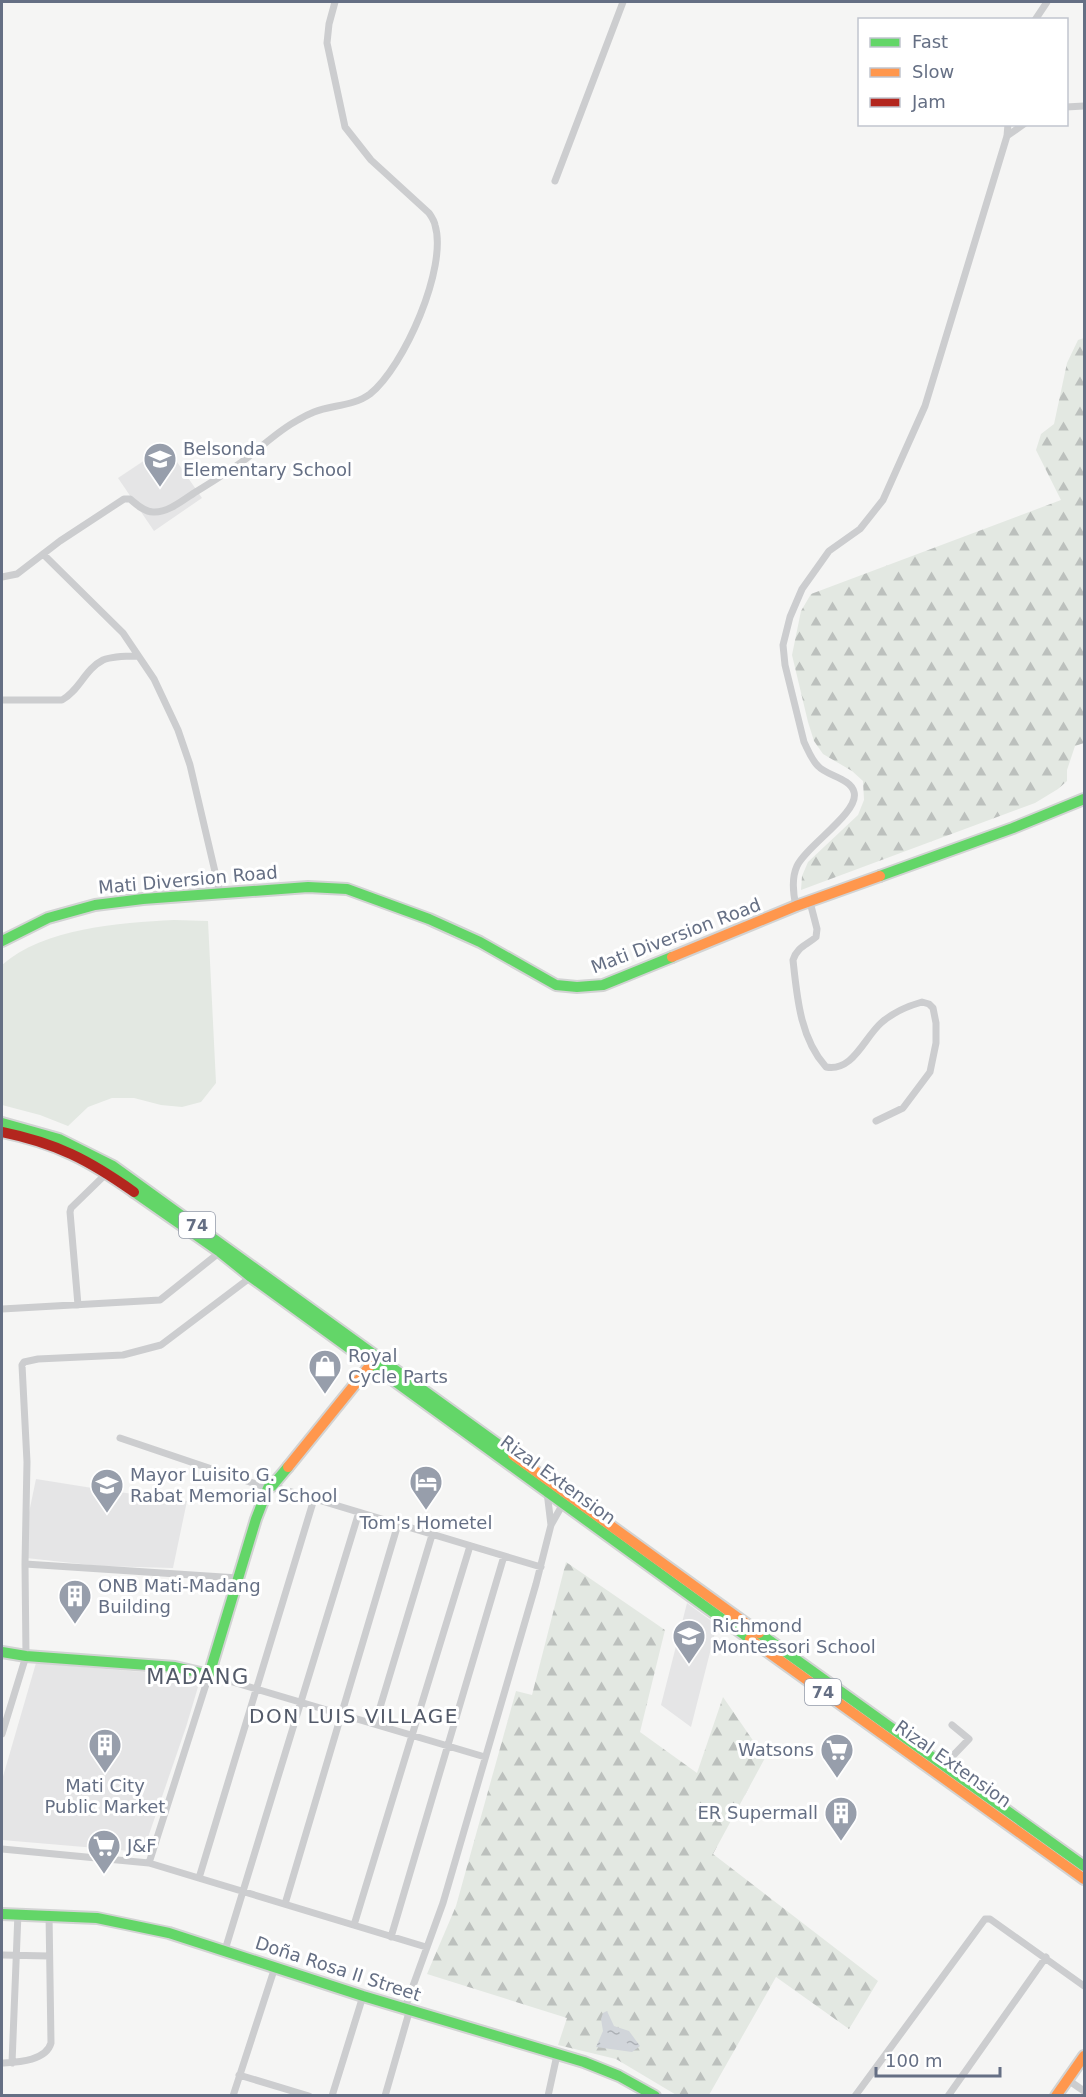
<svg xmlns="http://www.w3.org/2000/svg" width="1086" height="2097" font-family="'DejaVu Sans',sans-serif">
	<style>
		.built { fill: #e5e5e6 }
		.forest { fill: url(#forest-firs) }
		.garden { fill: #e3e8e2 }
		.water { fill: url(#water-ripples) }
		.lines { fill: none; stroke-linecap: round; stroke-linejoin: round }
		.fast-casing { stroke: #d2d3d3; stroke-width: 14 }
		.slow-casing { stroke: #d2d3d3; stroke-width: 14 }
		.jam-casing { stroke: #d2d3d3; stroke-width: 14 }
		.street { stroke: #cccdcf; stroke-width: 7 }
		.fast { stroke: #63d668; stroke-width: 10 }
		.slow { stroke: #ff974d; stroke-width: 10 }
		.jam { stroke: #b3261e; stroke-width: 10 }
		.labels { text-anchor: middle; stroke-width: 6; stroke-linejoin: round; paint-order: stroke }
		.shield { fill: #fff; stroke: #939aa9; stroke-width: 1.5 }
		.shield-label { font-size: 16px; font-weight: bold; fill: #656f84 }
		.poi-label { font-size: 18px; fill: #656f84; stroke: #fff; text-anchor: start }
		.street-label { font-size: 18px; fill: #656f84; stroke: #fff }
		.neighbourhood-label { font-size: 20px; letter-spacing: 1.5px; fill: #535a69; stroke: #fff }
		.quarter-label { font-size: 21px; letter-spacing: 1.5px; fill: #535a69; stroke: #fff }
	</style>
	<defs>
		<pattern id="forest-firs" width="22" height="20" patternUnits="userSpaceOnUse" patternTransform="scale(1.5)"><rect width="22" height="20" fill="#e3e8e2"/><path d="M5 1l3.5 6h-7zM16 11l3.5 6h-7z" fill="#bcc0bd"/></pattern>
		<pattern id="water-ripples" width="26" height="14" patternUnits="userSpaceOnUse" patternTransform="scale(1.5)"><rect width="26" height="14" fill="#d1d5da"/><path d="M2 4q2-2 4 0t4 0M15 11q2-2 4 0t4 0" fill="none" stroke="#adb1b6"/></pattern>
	</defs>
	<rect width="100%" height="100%" fill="#f5f5f4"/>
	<path class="built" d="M166,446L202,498L154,531L118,478Z
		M36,1479L111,1491L187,1501L173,1568L100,1566L26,1558V1527Z
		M687,1603L717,1625L691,1727L661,1705Z
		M36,1663L201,1677L186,1727L143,1852L2,1840V1780Z"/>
	<path class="forest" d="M1084,338V743L1075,746L1067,770V781L1058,789L1035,803L801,890L802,876L808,862L858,815L864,800L863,781L852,771L823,754L814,741L808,722L792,655L801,611L811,594L1061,500L1036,450L1041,434L1054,424L1067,363L1078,340Z
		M566,1562L665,1630L640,1732L697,1773L723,1697L765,1758L713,1854L878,1981L849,2029L776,1977L709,2095L678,2096L616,2059L558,2045L567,2018L427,1974L456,1906L516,1691L532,1695Z"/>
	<path class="garden" d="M174,920L208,921L216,1083L201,1102L182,1107L161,1105L134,1098H112L88,1107L68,1126L40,1115L2,1105V965C44,928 119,923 174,920Z"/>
	<path class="water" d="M607,2011L614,2026L629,2031L640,2046L632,2052L596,2047L603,2031L601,2019L603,2013Z"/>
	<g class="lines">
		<g class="fast-casing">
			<path id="fast" d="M880,876L1013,828L1084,799
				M2,941L48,918L95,905L143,899L308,887L347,889L429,919L480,942L556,985L577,987L603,985L672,957
				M2,1123L59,1139L113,1166L513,1455
				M134,1192L220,1252L251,1277L750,1639
				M759,1633L1084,1866
				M2,1652L26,1656L175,1667L209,1675L256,1519L268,1488L272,1486L288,1467
				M2,1914L97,1918L169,1933L363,1996L584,2062L619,2076L655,2096"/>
		</g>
		<g class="slow-casing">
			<path id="slow" d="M672,957L796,906L880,876
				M513,1455L759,1633
				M288,1467L377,1357
				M750,1639L1084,1879
				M1056,2096L1084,2056"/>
		</g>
		<g class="jam-casing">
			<path id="jam" d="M2,1132C56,1143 89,1160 134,1192"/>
		</g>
		<path class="street" d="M1035,20L1047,2
			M1066,107L1084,106
			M1007,136L1024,124
			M555,181L623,2
			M43,554L123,633L154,679L178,730L190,765L220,893
			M2,577L17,574L60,541L124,499H130C136,504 144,512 153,512C167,513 182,501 194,493C212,482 230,471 247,458C264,445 279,430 298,420C303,417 309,414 314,412C332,405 354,406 370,394C404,367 448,267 435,225C434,220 431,216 429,213L371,160L345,127L327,43L329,24L335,2
			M2,700H62C79,691 85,669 103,660C113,656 126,656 137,656
			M810,902L817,929L816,937C807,945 797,947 793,960C797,997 800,1038 826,1067C853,1072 864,1038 881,1023C892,1013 908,1006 922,1002L929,1004L933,1008L936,1023V1043L930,1072L903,1108L876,1121
			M796,906C793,893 791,879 797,866C806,846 860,812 854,792C850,778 827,776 818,766C811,759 808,750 804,742L785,665L783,645L790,617L802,589L829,551L860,529L883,500L925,406L1007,136L1008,124
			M78,1305L70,1212L71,1208L109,1171
			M2,1309L160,1300L220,1252
			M120,1438L268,1488
			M272,1486L541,1567
			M547,1492L551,1525
			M25,1564L238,1578
			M375,1724L432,1535
			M2,1734L26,1656L25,1564L27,1462L22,1365L24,1362L38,1359L123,1355L161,1345L251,1277
			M945,1764L969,1739L952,1725
			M2,1849L149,1863L426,1947
			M149,1863L209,1675L485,1757
			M199,1878L314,1499
			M285,1904L398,1524
			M354,1925L470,1546
			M391,1937L504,1556
			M225,1950L359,1512
			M2,1955L49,1956
			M405,2008L443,1903L536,1584L551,1525L564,1502
			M2,2063C18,2062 46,2061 51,2043L49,1914
			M12,2063L18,1913
			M239,2075L309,2096
			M1068,2080L1084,2091
			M233,2096L275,1967
			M332,2096L363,1996
			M385,2096L410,2009
			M548,2096L557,2055
			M855,2096L985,1919H990L1084,1986
			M948,2096L1046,1957"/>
		<use href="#fast" class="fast"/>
		<use href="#slow" class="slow"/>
		<use href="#jam" class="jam"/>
	</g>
	<defs>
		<g id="school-pin" transform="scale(1.725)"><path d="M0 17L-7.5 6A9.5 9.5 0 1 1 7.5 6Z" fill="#979eab" stroke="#fff"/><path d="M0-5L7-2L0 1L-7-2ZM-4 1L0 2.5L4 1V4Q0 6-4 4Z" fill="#fff"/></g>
		<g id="shop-pin" transform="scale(1.725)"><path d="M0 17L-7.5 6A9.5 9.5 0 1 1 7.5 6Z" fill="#979eab" stroke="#fff"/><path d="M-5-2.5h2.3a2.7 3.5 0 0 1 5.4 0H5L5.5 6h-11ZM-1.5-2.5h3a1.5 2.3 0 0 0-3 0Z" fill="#fff"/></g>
		<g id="hotel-pin" transform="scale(1.725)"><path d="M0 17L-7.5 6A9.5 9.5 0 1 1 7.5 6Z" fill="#979eab" stroke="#fff"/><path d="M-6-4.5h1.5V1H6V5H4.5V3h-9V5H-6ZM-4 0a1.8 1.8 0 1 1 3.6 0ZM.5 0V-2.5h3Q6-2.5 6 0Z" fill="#fff"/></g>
		<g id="building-pin" transform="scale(1.725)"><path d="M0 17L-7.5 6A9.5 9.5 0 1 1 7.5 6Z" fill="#979eab" stroke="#fff"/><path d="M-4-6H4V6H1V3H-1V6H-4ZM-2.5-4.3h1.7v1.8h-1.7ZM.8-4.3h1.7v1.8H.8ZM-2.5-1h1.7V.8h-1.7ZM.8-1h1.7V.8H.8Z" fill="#fff"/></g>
		<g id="supermarket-pin" transform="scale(1.725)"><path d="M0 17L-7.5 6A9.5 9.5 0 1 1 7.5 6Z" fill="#979eab" stroke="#fff"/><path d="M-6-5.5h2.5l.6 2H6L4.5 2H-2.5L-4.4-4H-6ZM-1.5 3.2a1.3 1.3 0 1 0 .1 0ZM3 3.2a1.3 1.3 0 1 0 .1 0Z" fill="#fff"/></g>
	</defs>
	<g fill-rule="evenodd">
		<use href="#school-pin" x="160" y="459"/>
		<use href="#shop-pin" x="325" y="1366"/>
		<use href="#hotel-pin" x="426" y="1482"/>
		<use href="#school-pin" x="107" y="1485"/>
		<use href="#building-pin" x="75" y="1596"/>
		<use href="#school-pin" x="689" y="1636"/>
		<use href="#building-pin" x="105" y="1745"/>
		<use href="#supermarket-pin" x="837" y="1750"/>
		<use href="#building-pin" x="841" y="1813"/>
		<use href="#supermarket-pin" x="104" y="1846"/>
	</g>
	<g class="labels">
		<g class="shield">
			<rect x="179" y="1212" width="36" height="26" rx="4.5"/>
			<rect x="805" y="1679" width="36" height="26" rx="4.5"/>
		</g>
		<g class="shield-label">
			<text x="197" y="1231">74</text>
			<text x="823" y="1698">74</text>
		</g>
		<g class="poi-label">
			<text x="183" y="455">Belsonda<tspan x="183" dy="21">Elementary School</tspan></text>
			<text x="348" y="1362">Royal<tspan x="348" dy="21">Cycle Parts</tspan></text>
			<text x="130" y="1481">Mayor Luisito G.<tspan x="130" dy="21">Rabat Memorial School</tspan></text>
			<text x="426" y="1529" text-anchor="middle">Tom's Hometel</text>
			<text x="98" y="1592">ONB Mati-Madang<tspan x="98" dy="21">Building</tspan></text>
			<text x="712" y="1632">Richmond<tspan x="712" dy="21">Montessori School</tspan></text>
			<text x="814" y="1756" text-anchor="end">Watsons</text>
			<text x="105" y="1792" text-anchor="middle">Mati City<tspan x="105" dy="21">Public Market</tspan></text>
			<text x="818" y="1819" text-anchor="end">ER Supermall</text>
			<text x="127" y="1852">J&amp;F</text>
		</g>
		<g class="street-label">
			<text transform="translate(188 880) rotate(-5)" y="6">Mati Diversion Road</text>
			<text transform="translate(676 936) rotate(-21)" y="6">Mati Diversion Road</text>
			<text transform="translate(558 1480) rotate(36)" y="6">Rizal Extension</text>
			<text transform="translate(953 1764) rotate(35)" y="6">Rizal Extension</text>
			<text transform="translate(338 1969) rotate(18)" y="6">Doña Rosa II Street</text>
		</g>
		<g class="neighbourhood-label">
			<text x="354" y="1723">DON LUIS VILLAGE</text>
		</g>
		<g class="quarter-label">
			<text x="198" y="1684">MADANG</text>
		</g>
	</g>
	<rect width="1086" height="2097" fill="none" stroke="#656f84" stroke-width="6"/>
	<rect x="858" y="18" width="210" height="108" fill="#ffffff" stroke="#c1c5ce" stroke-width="1.5"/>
	<rect x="870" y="38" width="30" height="9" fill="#63d668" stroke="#c1c5ce" stroke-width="1.5"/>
	<text x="912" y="48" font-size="18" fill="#656f84">Fast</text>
	<rect x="870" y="68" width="30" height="9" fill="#ff974d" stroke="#c1c5ce" stroke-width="1.5"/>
	<text x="912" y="78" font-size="18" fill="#656f84">Slow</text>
	<rect x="870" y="98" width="30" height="9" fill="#b3261e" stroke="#c1c5ce" stroke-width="1.5"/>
	<text x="912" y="108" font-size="18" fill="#656f84">Jam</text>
	<path d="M876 2067v9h124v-9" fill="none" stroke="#656f84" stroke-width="3"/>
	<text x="885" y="2067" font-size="18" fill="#656f84" stroke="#ffffff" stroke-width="4.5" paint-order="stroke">100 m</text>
</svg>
